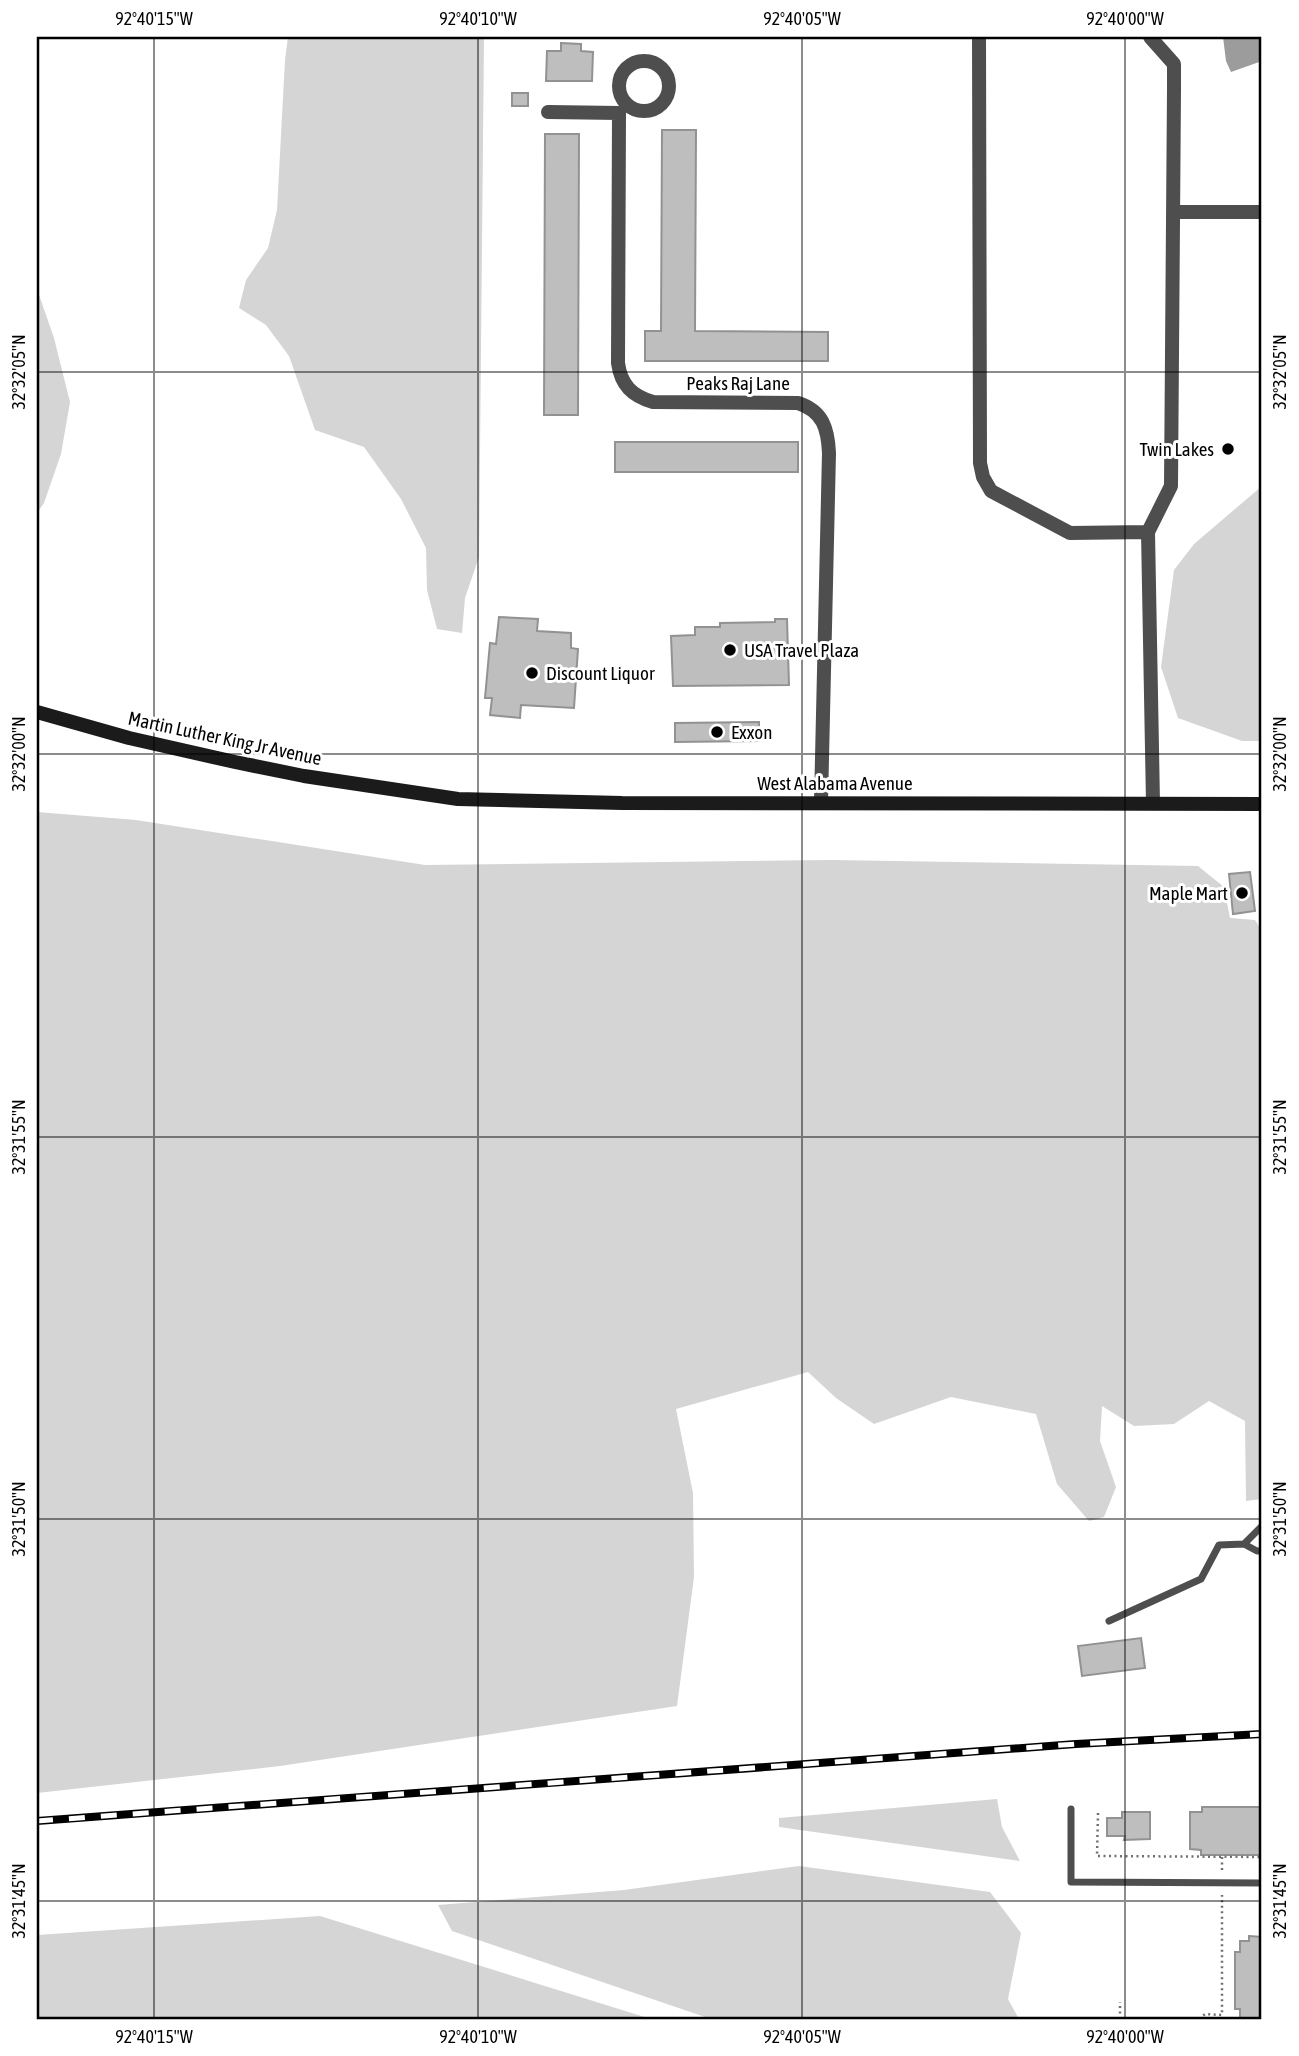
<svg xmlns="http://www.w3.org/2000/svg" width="1299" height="2056" font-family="'Asap Condensed',sans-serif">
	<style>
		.green { fill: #d5d5d5 }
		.water { fill: #9c9c9c }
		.building { fill: #bebebe; stroke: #929292; stroke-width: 2 }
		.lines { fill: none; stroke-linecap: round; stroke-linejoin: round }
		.path { stroke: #707070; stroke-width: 2.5; stroke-dasharray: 2 3.5; stroke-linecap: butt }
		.lane { stroke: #4e4e4e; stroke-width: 7 }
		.street { stroke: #4e4e4e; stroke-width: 14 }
		.secondary { stroke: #1b1b1b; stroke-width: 14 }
		.rail-casing { stroke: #000; stroke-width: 8 }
		.rail { stroke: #fff; stroke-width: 5; stroke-dasharray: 16; stroke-linecap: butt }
		.ticks { fill: none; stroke: #000; stroke-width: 2; stroke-opacity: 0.45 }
		.poi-dot { fill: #000; stroke: #fff; stroke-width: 2.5 }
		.labels { text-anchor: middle; stroke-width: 6; stroke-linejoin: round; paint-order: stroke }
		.street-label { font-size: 19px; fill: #000; stroke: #fff }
		.poi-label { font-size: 19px; fill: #000; stroke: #fff; text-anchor: start }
		.neatline { fill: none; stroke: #000; stroke-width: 2.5 }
		.ticks-label { font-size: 18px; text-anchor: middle; fill: #000 }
	</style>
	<rect width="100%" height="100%" fill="#fff"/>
	<path class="green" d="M288,37H484L479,557L465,598L462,633L437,629L427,590L426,548L401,499L364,447L315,430L289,356L266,325L239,308L246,280L268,248L277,210L285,60Z
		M37,289L54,338L70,402L61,454L44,503L37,513Z
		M1262,486V741H1242L1178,718L1161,667L1174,570L1194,544Z
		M37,812L136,820L425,865L832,860L1198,866L1224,887L1230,918L1255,920L1262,931V1499L1246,1501L1245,1421L1209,1401L1174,1424L1134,1426L1102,1406L1100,1441L1116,1487L1104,1517L1089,1521L1057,1484L1036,1414L951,1397L874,1424L836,1398L808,1372L676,1409L693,1493L694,1577L677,1706L280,1766L37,1793Z
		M997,1799L1002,1827L1020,1861L779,1827V1818Z
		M799,1866L990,1892L1021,1933L1008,1999L1019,2019H711L452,1931L438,1905L624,1890Z
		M320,1916L651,2019H37V1935Z"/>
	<path class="water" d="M1223,37H1262V61L1231,72L1226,61Z"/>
	<path class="building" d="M561,43L581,44V51L593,52L592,81H546L547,51H561Z
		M512,93H528V106H512Z
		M662,130H696L695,331L828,332V361H645V331H661Z
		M545,134H579L578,415H544Z
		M615,442H798V472H615Z
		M499,617L538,619L537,631L571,633V648L578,649L574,708L521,705L520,718L490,715L492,698H485L490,643L496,644Z
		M775,619H787L789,685L673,686L671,636L695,635V627H720V623L775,622Z
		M759,722V741L675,742V723Z
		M1250,872L1255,911L1233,914L1229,874Z
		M1141,1638L1145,1668L1082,1676L1078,1646Z
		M1202,1807H1260V1812H1262V1851H1260V1855H1201V1850L1190,1849V1812H1202Z
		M1122,1812H1150V1839L1124,1840L1125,1836H1107V1818H1122Z
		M1249,1936L1262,1937V2019H1240V2009H1235V1952H1240V1941H1249Z"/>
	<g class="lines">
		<path class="path" d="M1098,1813L1097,1856L1262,1857
			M1222,1857V1871
			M1120,2019V2002
			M1199,2019L1205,2014L1222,2015V1895"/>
		<path class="lane" d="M1244,1544L1262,1526
			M1109,1621L1201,1579L1219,1545L1244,1544L1257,1551H1262
			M1071,1809V1882L1262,1883"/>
		<path class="street" d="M979,37L980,463L983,477L991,491L1070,533L1148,532
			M1150,37L1174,64V89L1171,486L1148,532L1153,803
			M619 86a25 25 0 1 1 50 0a25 25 0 1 1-50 0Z
			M548,112L619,113
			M619,113L618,363C621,385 632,396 653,402L798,403C823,411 828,429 829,453L821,802
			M1173,212H1262"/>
		<path class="secondary" d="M37,712L129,738L235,762L304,776L458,799L622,803L1262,804"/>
		<g class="rail-casing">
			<path id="rail" d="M37,1821L1076,1744L1262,1734"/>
		</g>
		<use href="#rail" class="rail"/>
	</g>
	<path class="ticks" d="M154,37V2019M478,37V2019M802,37V2019M1125,37V2019M37,372H1262M37,754H1262M37,1137H1262M37,1519H1262M37,1901H1262"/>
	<g class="poi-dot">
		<circle cx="1228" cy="449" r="7"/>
		<circle cx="730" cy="650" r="7"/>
		<circle cx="532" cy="673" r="7"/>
		<circle cx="717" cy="732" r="7"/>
		<circle cx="1242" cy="893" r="7"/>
	</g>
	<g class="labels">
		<g class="street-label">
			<text x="738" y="390">Peaks Raj Lane</text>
			<text transform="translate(225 738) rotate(12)" y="7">Martin Luther King Jr Avenue</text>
			<text x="835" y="790">West Alabama Avenue</text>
		</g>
		<g class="poi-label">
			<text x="1214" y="456" text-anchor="end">Twin Lakes</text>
			<text x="744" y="657">USA Travel Plaza</text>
			<text x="546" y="680">Discount Liquor</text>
			<text x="731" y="739">Exxon</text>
			<text x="1228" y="900" text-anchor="end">Maple Mart</text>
		</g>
	</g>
	<rect width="1299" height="2056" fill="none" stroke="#ffffff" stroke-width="77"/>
	<rect x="38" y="38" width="1222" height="1980" class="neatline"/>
	<g class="ticks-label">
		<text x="154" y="25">92°40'15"W</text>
		<text x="478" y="25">92°40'10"W</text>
		<text x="802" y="25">92°40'05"W</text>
		<text x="1125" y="25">92°40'00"W</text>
		<text transform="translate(19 372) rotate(-90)" y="6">32°32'05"N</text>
		<text transform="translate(1280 372) rotate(-90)" y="6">32°32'05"N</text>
		<text transform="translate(19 754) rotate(-90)" y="6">32°32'00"N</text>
		<text transform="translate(1280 754) rotate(-90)" y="6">32°32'00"N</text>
		<text transform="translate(19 1137) rotate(-90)" y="6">32°31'55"N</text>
		<text transform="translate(1280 1137) rotate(-90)" y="6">32°31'55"N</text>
		<text transform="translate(19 1519) rotate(-90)" y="6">32°31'50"N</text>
		<text transform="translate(1280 1519) rotate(-90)" y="6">32°31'50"N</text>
		<text transform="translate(19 1901) rotate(-90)" y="6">32°31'45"N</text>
		<text transform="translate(1280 1901) rotate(-90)" y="6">32°31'45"N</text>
		<text x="154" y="2043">92°40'15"W</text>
		<text x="478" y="2043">92°40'10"W</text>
		<text x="802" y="2043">92°40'05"W</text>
		<text x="1125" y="2043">92°40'00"W</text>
	</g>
</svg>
